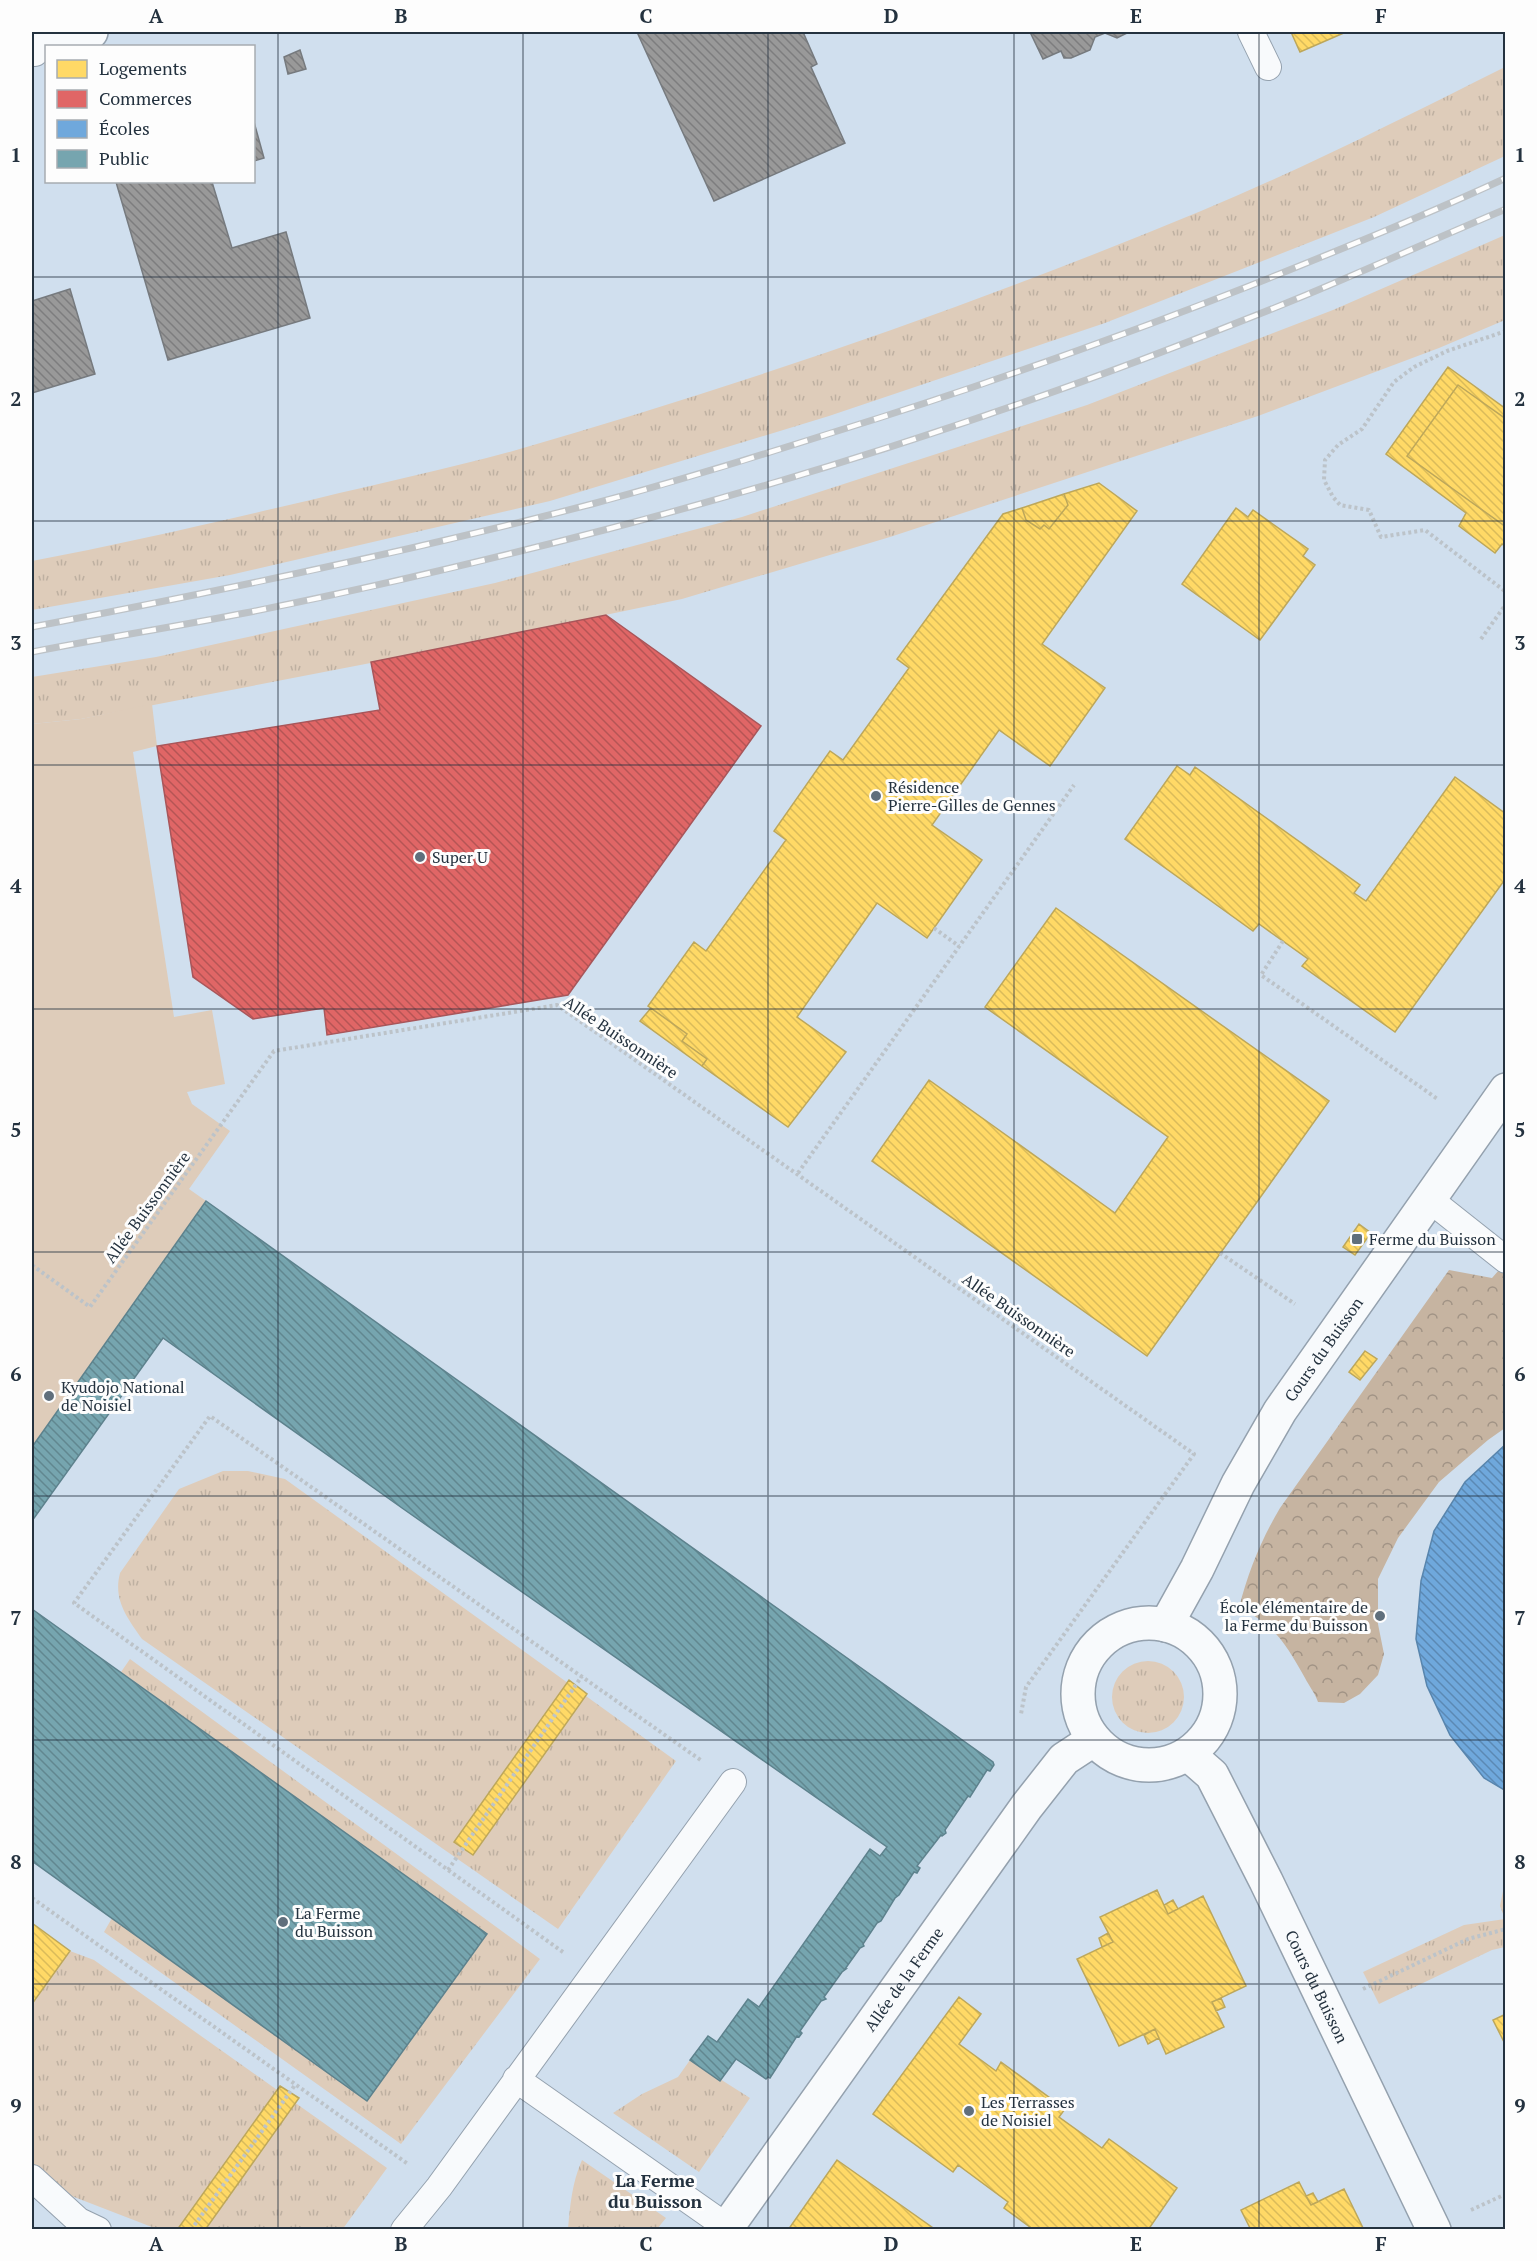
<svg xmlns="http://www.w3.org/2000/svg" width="1537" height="2261" font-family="'PT Serif',serif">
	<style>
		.grass { fill: url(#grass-tufts) }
		.forest { fill: url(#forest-crowns) }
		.pitch { fill: #deccba }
		.homes { fill: url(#homes-back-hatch); stroke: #bda75a; stroke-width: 1.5 }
		.shops { fill: url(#shops-back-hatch); stroke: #a8565a; stroke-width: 1.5 }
		.schools { fill: url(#schools-back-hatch); stroke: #5885ad; stroke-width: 1.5 }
		.public { fill: url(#public-back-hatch); stroke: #5d828d; stroke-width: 1.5 }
		.industry { fill: url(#industry-back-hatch); stroke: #767a7e; stroke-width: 1.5 }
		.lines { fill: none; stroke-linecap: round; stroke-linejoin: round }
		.lane-casing { stroke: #94a1ae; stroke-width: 28 }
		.street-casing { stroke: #94a1ae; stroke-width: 36 }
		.path { stroke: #bcc3c9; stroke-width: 4; stroke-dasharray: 3 3; stroke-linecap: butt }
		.lane { stroke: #f8fafc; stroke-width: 26 }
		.street { stroke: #f8fafc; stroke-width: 33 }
		.rail-casing { stroke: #bdc2c6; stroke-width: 7 }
		.rail { stroke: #fdfdfd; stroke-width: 4.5; stroke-dasharray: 14; stroke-linecap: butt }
		.grid { fill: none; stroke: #24323f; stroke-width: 1.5; stroke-opacity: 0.55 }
		.poi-dot { fill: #606f7c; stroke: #fdfdfd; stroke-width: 2 }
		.labels { text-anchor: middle; stroke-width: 6; stroke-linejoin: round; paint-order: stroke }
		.poi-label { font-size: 16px; fill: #24323f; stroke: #fdfdfd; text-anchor: start }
		.street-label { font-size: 16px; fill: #24323f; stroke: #fdfdfd }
		.neighbourhood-label { font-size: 18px; font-weight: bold; fill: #24323f; stroke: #fdfdfd }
		.neatline { fill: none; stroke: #24323f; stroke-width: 2 }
		.grid-label { font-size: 20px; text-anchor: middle; font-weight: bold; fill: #24323f }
	</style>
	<defs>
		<pattern id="grass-tufts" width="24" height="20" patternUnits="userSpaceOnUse" patternTransform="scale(1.5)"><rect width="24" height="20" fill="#deccba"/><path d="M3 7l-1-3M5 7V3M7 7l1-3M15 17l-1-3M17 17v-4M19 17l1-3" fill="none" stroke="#beb0a1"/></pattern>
		<pattern id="forest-crowns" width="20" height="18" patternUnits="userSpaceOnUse" patternTransform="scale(1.5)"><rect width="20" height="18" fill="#c6b4a1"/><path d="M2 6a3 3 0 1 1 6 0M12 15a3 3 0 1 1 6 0" fill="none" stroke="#a19385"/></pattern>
		<pattern id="homes-back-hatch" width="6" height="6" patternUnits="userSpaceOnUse" patternTransform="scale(1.5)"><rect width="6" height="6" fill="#ffd966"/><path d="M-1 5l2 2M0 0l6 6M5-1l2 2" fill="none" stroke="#dabb5a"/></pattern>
		<pattern id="shops-back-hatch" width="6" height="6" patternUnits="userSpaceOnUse" patternTransform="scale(1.5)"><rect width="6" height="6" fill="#e06666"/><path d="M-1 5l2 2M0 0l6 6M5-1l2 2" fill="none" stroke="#b55555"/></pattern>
		<pattern id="schools-back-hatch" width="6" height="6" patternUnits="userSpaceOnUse" patternTransform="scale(1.5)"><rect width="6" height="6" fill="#6fa8dc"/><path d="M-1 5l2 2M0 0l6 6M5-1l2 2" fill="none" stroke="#5b89b4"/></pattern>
		<pattern id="public-back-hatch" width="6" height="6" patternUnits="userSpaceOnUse" patternTransform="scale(1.5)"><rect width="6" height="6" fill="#76a5af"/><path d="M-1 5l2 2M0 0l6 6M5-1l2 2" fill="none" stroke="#618790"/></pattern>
		<pattern id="industry-back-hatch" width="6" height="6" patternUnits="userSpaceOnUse" patternTransform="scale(1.5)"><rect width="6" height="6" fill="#999"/><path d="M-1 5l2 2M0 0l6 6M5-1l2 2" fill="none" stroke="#7d7d7e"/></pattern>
	</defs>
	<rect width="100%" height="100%" fill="#d0dfee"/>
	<path class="grass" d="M1505,67V156L1374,217L1105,323L829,416L550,501L230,575L32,610V561C127,543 220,521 315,499C381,483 447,469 513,451C746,384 977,304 1201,211C1304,168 1405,117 1505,67Z
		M1505,235V320L1439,348L1258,416L890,537L682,599L438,650L81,719L32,724V677L156,657L495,583L742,517L1087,405L1333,310Z
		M223,1471H248L285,1479L676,1761L558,1929L142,1639C127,1617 113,1600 120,1573L179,1489Z
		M130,1659L540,1959L401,2144L104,1932L112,1918L367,2101L486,1934L121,1672Z
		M1112 1697a36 36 0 1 1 72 0a36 36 0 1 1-72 0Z
		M1505,1881V1947L1492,1950L1379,2004L1363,1972L1464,1925L1505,1919L1500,1906Z
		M70,1951L94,1960L387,2168L342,2230L157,2229L56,2190L32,2170V2004Z
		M690,2060L750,2098L699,2172L613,2113L642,2094L678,2077Z
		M582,2160L666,2218L657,2229H568C570,2205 572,2183 582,2160Z"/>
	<path class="forest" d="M1449,1270L1492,1278L1499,1270L1505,1273V1428L1488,1440L1439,1482L1398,1538L1378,1579V1624L1384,1654L1378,1675L1360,1694L1344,1703L1318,1702C1315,1693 1309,1686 1305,1678C1287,1646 1274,1623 1239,1608C1248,1572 1261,1540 1280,1508Z"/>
	<path class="pitch" d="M152,704L157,746L133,752L174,1017L212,1010L225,1084L187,1092L192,1104L230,1131L189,1189L206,1201L32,1447V724L81,719Z"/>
	<path class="homes" d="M1291,32H1346L1300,52Z
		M1448,367L1506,409V419L1458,385L1407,456L1506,527V546L1502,544L1495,553L1459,526L1466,513L1386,454Z
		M1458,385L1506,419V527L1407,456Z
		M1099,483L1137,511L1042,644L1105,688L1050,766L999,730L932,825L982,860L927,938L877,903L797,1017L846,1052L788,1127L702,1066L707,1059L682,1041L687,1034L648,1006L694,942L706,951L786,840L774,831L830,751L843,760L909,668L897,659L1003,514L1022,508L1026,520L1040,529L1044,525L1049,529L1068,505L1064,494Z
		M1064,494L1068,505L1049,529L1044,525L1040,529L1026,520L1022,508Z
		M1236,508L1248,517L1253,510L1308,549L1303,556L1315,565L1260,640L1182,584Z
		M1177,766L1190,775L1195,767L1360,885L1354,893L1366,901L1455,777L1506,814V878L1395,1032L1302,966L1308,959L1259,924L1253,931L1125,839Z
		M1056,908L1329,1101L1147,1356L872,1161L929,1080L1115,1213L1168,1137L985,1007Z
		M651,1008L687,1034L682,1041L707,1059L702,1066L640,1021Z
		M1359,1224L1371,1233L1355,1255L1343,1247Z
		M1365,1351L1377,1359L1360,1380L1349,1372Z
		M569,1680L587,1694L473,1855L454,1842Z
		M1157,1890L1168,1914L1203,1896L1246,1986L1212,2002L1224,2027L1166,2054L1155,2029L1119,2046L1077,1959L1113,1942L1100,1917Z
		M1173,1900L1178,1909L1168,1914L1164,1905Z
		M32,1923L70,1951L32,2004Z
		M1108,1933L1113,1942L1102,1947L1099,1938Z
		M959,1997L981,2014L959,2044L996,2071L1001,2062L1065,2109L1059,2117L1102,2148L1109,2139L1177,2188L1148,2230H1034L1004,2208L1008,2202L958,2165L953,2172L873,2114Z
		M1221,1998L1225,2007L1216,2011L1212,2002Z
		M1506,2014V2046L1493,2020Z
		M1155,2029L1159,2038L1148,2044L1144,2035Z
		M280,2086L299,2098L205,2230H177Z
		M837,2160L936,2230H788Z
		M1299,2182L1311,2205L1344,2189L1364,2230H1251L1241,2210Z
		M1313,2193L1318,2202L1311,2205L1306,2196Z"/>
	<path class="shops" d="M606,615L761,726L568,995L327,1035L324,1008L253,1019L193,977L157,746L380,710L371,662Z"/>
	<path class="schools" d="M1506,1444V1791L1484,1778L1450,1735L1427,1686L1416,1639L1421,1581L1434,1531L1465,1482Z"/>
	<path class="public" d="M206,1201L993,1762L994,1765L990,1771L987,1770L970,1797L968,1796L945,1830L946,1833L942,1836L941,1835L917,1866L920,1868L917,1873L914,1872L899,1895L895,1898L881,1921L877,1923L863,1944L864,1946L860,1948L845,1969H846L842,1972L824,1997L826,1999L821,2001L800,2031L802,2033L799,2037L797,2036L770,2078L768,2077L766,2079L736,2059L720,2081L690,2060L708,2036L717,2042L748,1999L759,2007L870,1849L880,1856L887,1847L402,1508L163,1338L32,1521V1447Z
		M32,1609L487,1934L367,2101L32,1861Z"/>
	<path class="industry" d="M637,32H803L817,64L811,67L845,143L714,201Z
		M1030,32H1129L1117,38L1105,33L1095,37L1090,50L1071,58H1064L1061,51L1043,59Z
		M300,50L306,69L288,74L284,57Z
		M254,122L264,158L254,161Z
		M116,182H212L232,248L286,232L310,318L168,360Z
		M70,289L95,374L32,393V301Z"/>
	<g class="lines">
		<g class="lane-casing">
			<path id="lane" d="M1251,32L1268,67
				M32,44L35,53
				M1429,1199L1506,1260
				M516,2079L727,2227
				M32,2178L79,2221L98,2230
				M404,2230L439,2187L733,1782"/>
		</g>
		<g class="street-casing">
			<g id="street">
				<path d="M50,46L91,32"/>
				<circle cx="1149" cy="1694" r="71"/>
				<path id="s1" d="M1166,1625L1197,1569L1238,1484L1280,1411L1506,1090"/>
				<path id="s2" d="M1188,1754L1212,1775L1266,1881L1434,2230"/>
				<path id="s3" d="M725,2230L1027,1806L1064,1759L1093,1740"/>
			</g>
		</g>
		<path class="path" d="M1506,331L1447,351L1414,367L1394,382L1362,429L1338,445L1325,460L1324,480L1333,497L1340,505L1369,510L1381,537L1425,530L1506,592
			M1481,639L1506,604
			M934,928L959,946
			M1283,941L1261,975L1439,1100
			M798,1173L1074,785
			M1220,1253L1295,1304
			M32,1265L90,1307L274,1051L557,1005L1194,1454L1026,1687L1021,1714
			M448,1870L582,1676
			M32,1898L408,2164
			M563,1952L74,1603L210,1416L702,1761
			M1363,1989L1468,1939L1506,1929
			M1471,2210L1506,2194
			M191,2230L295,2085"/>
		<use href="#lane" class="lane"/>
		<use href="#street" class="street"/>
		<g class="rail-casing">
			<path id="rail" d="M32,627C220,591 407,552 592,504C672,483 752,458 831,433C977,388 1120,337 1262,281C1344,248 1426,215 1506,178
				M32,652C103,638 174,627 245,613C367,589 488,560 608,529C845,467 1080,388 1306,295C1373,267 1439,237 1506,209"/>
		</g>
		<use href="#rail" class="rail"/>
	</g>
	<path class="grid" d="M278,32V2230M523,32V2230M768,32V2230M1014,32V2230M1259,32V2230M32,277H1506M32,521H1506M32,765H1506M32,1009H1506M32,1252H1506M32,1496H1506M32,1740H1506M32,1984H1506"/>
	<g class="poi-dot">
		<circle cx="876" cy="796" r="6"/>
		<circle cx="420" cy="857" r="6"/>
		<rect x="1351" y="1233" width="12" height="12" rx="3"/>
		<circle cx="49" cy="1396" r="6"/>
		<circle cx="1380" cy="1616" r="6"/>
		<circle cx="283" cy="1922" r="6"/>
		<circle cx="969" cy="2111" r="6"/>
	</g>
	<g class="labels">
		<g class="poi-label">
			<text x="888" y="793">Résidence<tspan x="888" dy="18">Pierre-Gilles de Gennes</tspan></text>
			<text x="432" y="863">Super U</text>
			<text x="1369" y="1245">Ferme du Buisson</text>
			<text x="61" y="1393">Kyudojo National<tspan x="61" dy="18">de Noisiel</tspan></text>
			<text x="1368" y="1613" text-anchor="end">École élémentaire de<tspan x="1368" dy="18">la Ferme du Buisson</tspan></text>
			<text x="295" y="1919">La Ferme<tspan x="295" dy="18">du Buisson</tspan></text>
			<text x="981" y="2108">Les Terrasses<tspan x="981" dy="18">de Noisiel</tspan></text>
		</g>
		<g class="street-label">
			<text transform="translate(621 1037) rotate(34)" y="6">Allée Buissonnière</text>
			<text transform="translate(147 1207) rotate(-54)" y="6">Allée Buissonnière</text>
			<text transform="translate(1019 1315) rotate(35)" y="6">Allée Buissonnière</text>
			<text dy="6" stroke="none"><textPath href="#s1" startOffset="318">Cours du Buisson</textPath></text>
			<text dy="6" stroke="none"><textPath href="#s3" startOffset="308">Allée de la Ferme</textPath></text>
			<text dy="6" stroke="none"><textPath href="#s2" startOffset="268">Cours du Buisson</textPath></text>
		</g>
		<g class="neighbourhood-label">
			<text x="655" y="2187">La Ferme<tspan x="655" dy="21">du Buisson</tspan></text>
		</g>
	</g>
	<rect width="1537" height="2261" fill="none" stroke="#fdfdfd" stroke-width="66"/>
	<rect x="45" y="45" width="210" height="138" fill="#fdfdfd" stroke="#a6acb1" stroke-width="1.5"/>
	<rect x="57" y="60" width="30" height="18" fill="#ffd966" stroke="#a6acb1" stroke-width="1.5"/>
	<text x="99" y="75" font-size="18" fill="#24323f">Logements</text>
	<rect x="57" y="90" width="30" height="18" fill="#e06666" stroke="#a6acb1" stroke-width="1.5"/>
	<text x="99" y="105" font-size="18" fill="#24323f">Commerces</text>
	<rect x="57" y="120" width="30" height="18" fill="#6fa8dc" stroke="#a6acb1" stroke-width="1.5"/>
	<text x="99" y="135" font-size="18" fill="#24323f">Écoles</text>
	<rect x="57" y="150" width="30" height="18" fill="#76a5af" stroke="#a6acb1" stroke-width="1.5"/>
	<text x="99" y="165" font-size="18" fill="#24323f">Public</text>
	<rect x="33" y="33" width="1471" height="2195" class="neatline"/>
	<g class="grid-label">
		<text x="156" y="23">A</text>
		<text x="401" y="23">B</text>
		<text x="646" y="23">C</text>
		<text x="891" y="23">D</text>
		<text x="1136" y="23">E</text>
		<text x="1381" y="23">F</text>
		<text x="16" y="162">1</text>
		<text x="1520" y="162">1</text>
		<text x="16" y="406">2</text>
		<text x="1520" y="406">2</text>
		<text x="16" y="650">3</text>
		<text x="1520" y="650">3</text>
		<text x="16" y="893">4</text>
		<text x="1520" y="893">4</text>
		<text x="16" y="1137">5</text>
		<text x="1520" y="1137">5</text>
		<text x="16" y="1381">6</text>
		<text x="1520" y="1381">6</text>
		<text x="16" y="1625">7</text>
		<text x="1520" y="1625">7</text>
		<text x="16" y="1869">8</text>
		<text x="1520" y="1869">8</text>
		<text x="16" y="2113">9</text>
		<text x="1520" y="2113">9</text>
		<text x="156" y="2251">A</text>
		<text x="401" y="2251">B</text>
		<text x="646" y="2251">C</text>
		<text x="891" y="2251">D</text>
		<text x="1136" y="2251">E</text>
		<text x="1381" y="2251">F</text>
	</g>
</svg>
